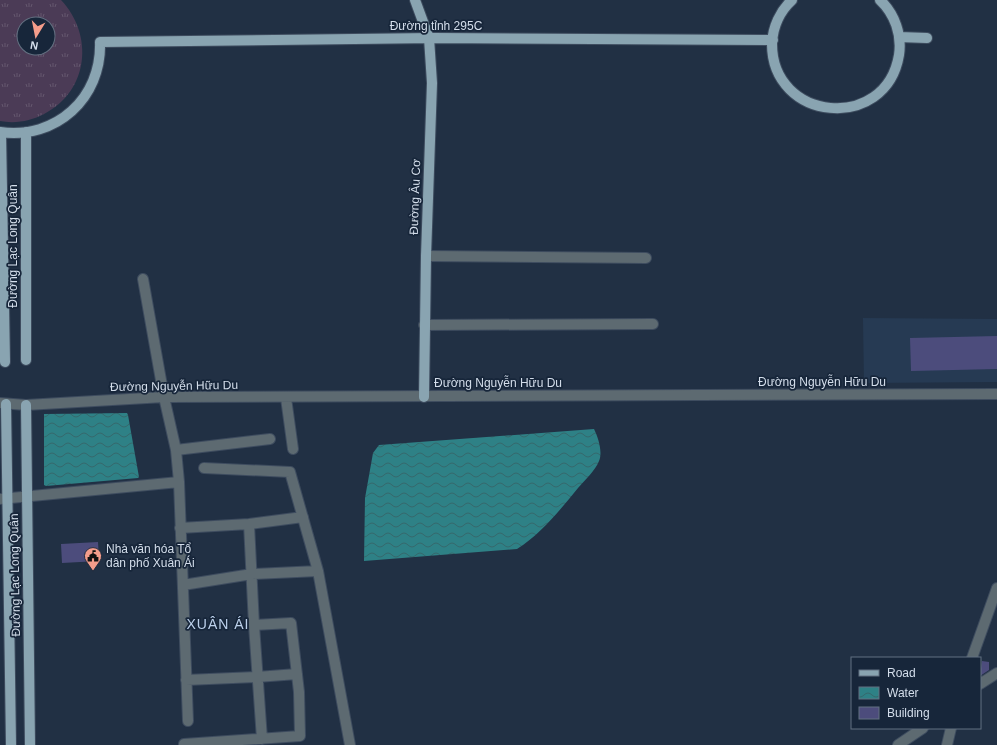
<svg xmlns="http://www.w3.org/2000/svg" width="997" height="745" font-family="Arial,sans-serif">
	<style>
		.built { fill: #263a53 }
		.grass { fill: url(#grass-tufts); fill-rule: evenodd }
		.water { fill: url(#water-waves) }
		.building { fill: #4c4c7c }
		.lines { fill: none; stroke-linecap: round; stroke-linejoin: round }
		.minor-casing { stroke: #3e4c5f; stroke-width: 12 }
		.major-casing { stroke: #3e4c5f; stroke-width: 12 }
		.minor { stroke: #5d6a71; stroke-width: 10 }
		.major { stroke: #89a4b1; stroke-width: 10 }
		.labels { text-anchor: middle; stroke-width: 3.5; stroke-linejoin: round; paint-order: stroke }
		.street-label { font-size: 12px; fill: #d4deeb; stroke: #17263a }
		.poi-label { font-size: 12px; fill: #d4deeb; stroke: #17263a; text-anchor: start }
		.quarter-label { font-size: 14px; letter-spacing: 1px; fill: #bdd1eb; stroke: #17263a }
	</style>
	<defs>
		<pattern id="grass-tufts" width="24" height="20" patternUnits="userSpaceOnUse"><rect width="24" height="20" fill="#4b3b56"/><path d="M3 7l-1-3M5 7V3M7 7l1-3M15 17l-1-3M17 17v-4M19 17l1-3" fill="none" stroke="#64576e"/></pattern>
		<pattern id="water-waves" width="16" height="10" patternUnits="userSpaceOnUse"><rect width="16" height="10" fill="#2e8186"/><path d="M0 5q4-4 8 0t8 0" fill="none" stroke="#35686c"/></pattern>
	</defs>
	<rect width="100%" height="100%" fill="#213044"/>
	<path class="built" d="M863,318L997,319V382L864,383Z"/>
	<path class="grass" d="M0,0H61C94,35 89,91 44,114C31,121 15,124 0,121ZM24,24H48V48H24Z"/>
	<path class="water" d="M127,413L128,415L139,477L138,478L46,486L44,485V414Z
		M594,429C598,437 603,452 599,461C595,471 585,480 578,488C559,511 542,533 517,549L364,561L365,498L373,453L379,445Z"/>
	<path class="building" d="M997,336V369L911,371L910,338Z
		M98,542L99,561L62,563L61,544Z
		M982,661L989,662V670L980,676Z"/>
	<g class="lines">
		<g class="minor-casing">
			<path id="minor" d="M426,256L646,258
				M143,279L164,397L176,450L179,482L188,721
				M424,325L653,324
				M286,398L293,449
				M0,403L26,405L164,397L997,394
				M176,450L270,439
				M204,468L290,472L318,571L350,745
				M0,499L179,482
				M249,524L254,625L262,739
				M180,528L249,524L303,517
				M183,585L252,574L318,571
				M972,658L997,588
				M186,680L257,677L297,674
				M980,684L997,673
				M184,744L300,736L299,692L291,623L254,625
				M898,745L923,728
				M947,745L951,728"/>
		</g>
		<g class="major-casing">
			<path id="major" d="M415,0L429,38L432,83L426,256L424,397
				M792,0C780,11 773,27 772,43C771,122 886,133 899,55C902,35 895,14 880,0
				M899,37L927,38
				M0,132C56,140 102,98 100,42L434,38L773,40
				M1,132L5,362
				M26,360V132
				M6,404L11,745
				M26,405L30,745"/>
		</g>
		<use href="#minor" class="minor"/>
		<use href="#major" class="major"/>
	</g>
	<defs>
		<g id="civic-pin" transform="scale(0.9)"><path d="M0 17L-7.5 6A9.5 9.5 0 1 1 7.5 6Z" fill="#f49d8b" stroke="#17263a"/><path d="M-.6-6.5H3V-4.5H.6V-3L4-1V1h2V6H-6V1h2V-1L-.6-3ZM-1.2 2.5V6h2.4V2.5Z" fill="#111"/></g>
	</defs>
	<g fill-rule="evenodd">
		<use href="#civic-pin" x="93" y="556"/>
	</g>
	<g class="labels">
		<g class="street-label">
			<text x="436" y="30">Đường tỉnh 295C</text>
			<text transform="translate(415 197) rotate(-88)" y="4">Đường Âu Cơ</text>
			<text transform="translate(13 246) rotate(-90)" y="4">Đường Lạc Long Quân</text>
			<text x="822" y="386">Đường Nguyễn Hữu Du</text>
			<text x="498" y="387">Đường Nguyễn Hữu Du</text>
			<text transform="translate(174 386) rotate(-1)" y="4">Đường Nguyễn Hữu Du</text>
			<text transform="translate(15 575) rotate(-91)" y="4">Đường Lạc Long Quân</text>
		</g>
		<g class="poi-label">
			<text x="106" y="553">Nhà văn hóa Tổ<tspan x="106" dy="14">dân phố Xuân Ái</tspan></text>
		</g>
		<g class="quarter-label">
			<text x="218" y="629">XUÂN ÁI</text>
		</g>
	</g>
	<rect x="851" y="657" width="130" height="72" fill="#17263a" stroke="#637081"/>
	<rect x="859" y="670" width="20" height="6" fill="#89a4b1" stroke="#637081"/>
	<text x="887" y="677" font-size="12" fill="#d4deeb">Road</text>
	<rect x="859" y="687" width="20" height="12" fill="url(#water-waves)" stroke="#637081"/>
	<text x="887" y="697" font-size="12" fill="#d4deeb">Water</text>
	<rect x="859" y="707" width="20" height="12" fill="#4c4c7c" stroke="#637081"/>
	<text x="887" y="717" font-size="12" fill="#d4deeb">Building</text>
	<g transform="translate(36 36) rotate(190)"><circle r="19" fill="#17263a" stroke="#637081"/>
	<path d="M0-3L7 15L0 10L-7 15Z" fill="#f49d8b"/>
	<text y="-6" font-size="11" font-weight="bold" text-anchor="middle" fill="#d4deeb">N</text>
	</g>
</svg>
